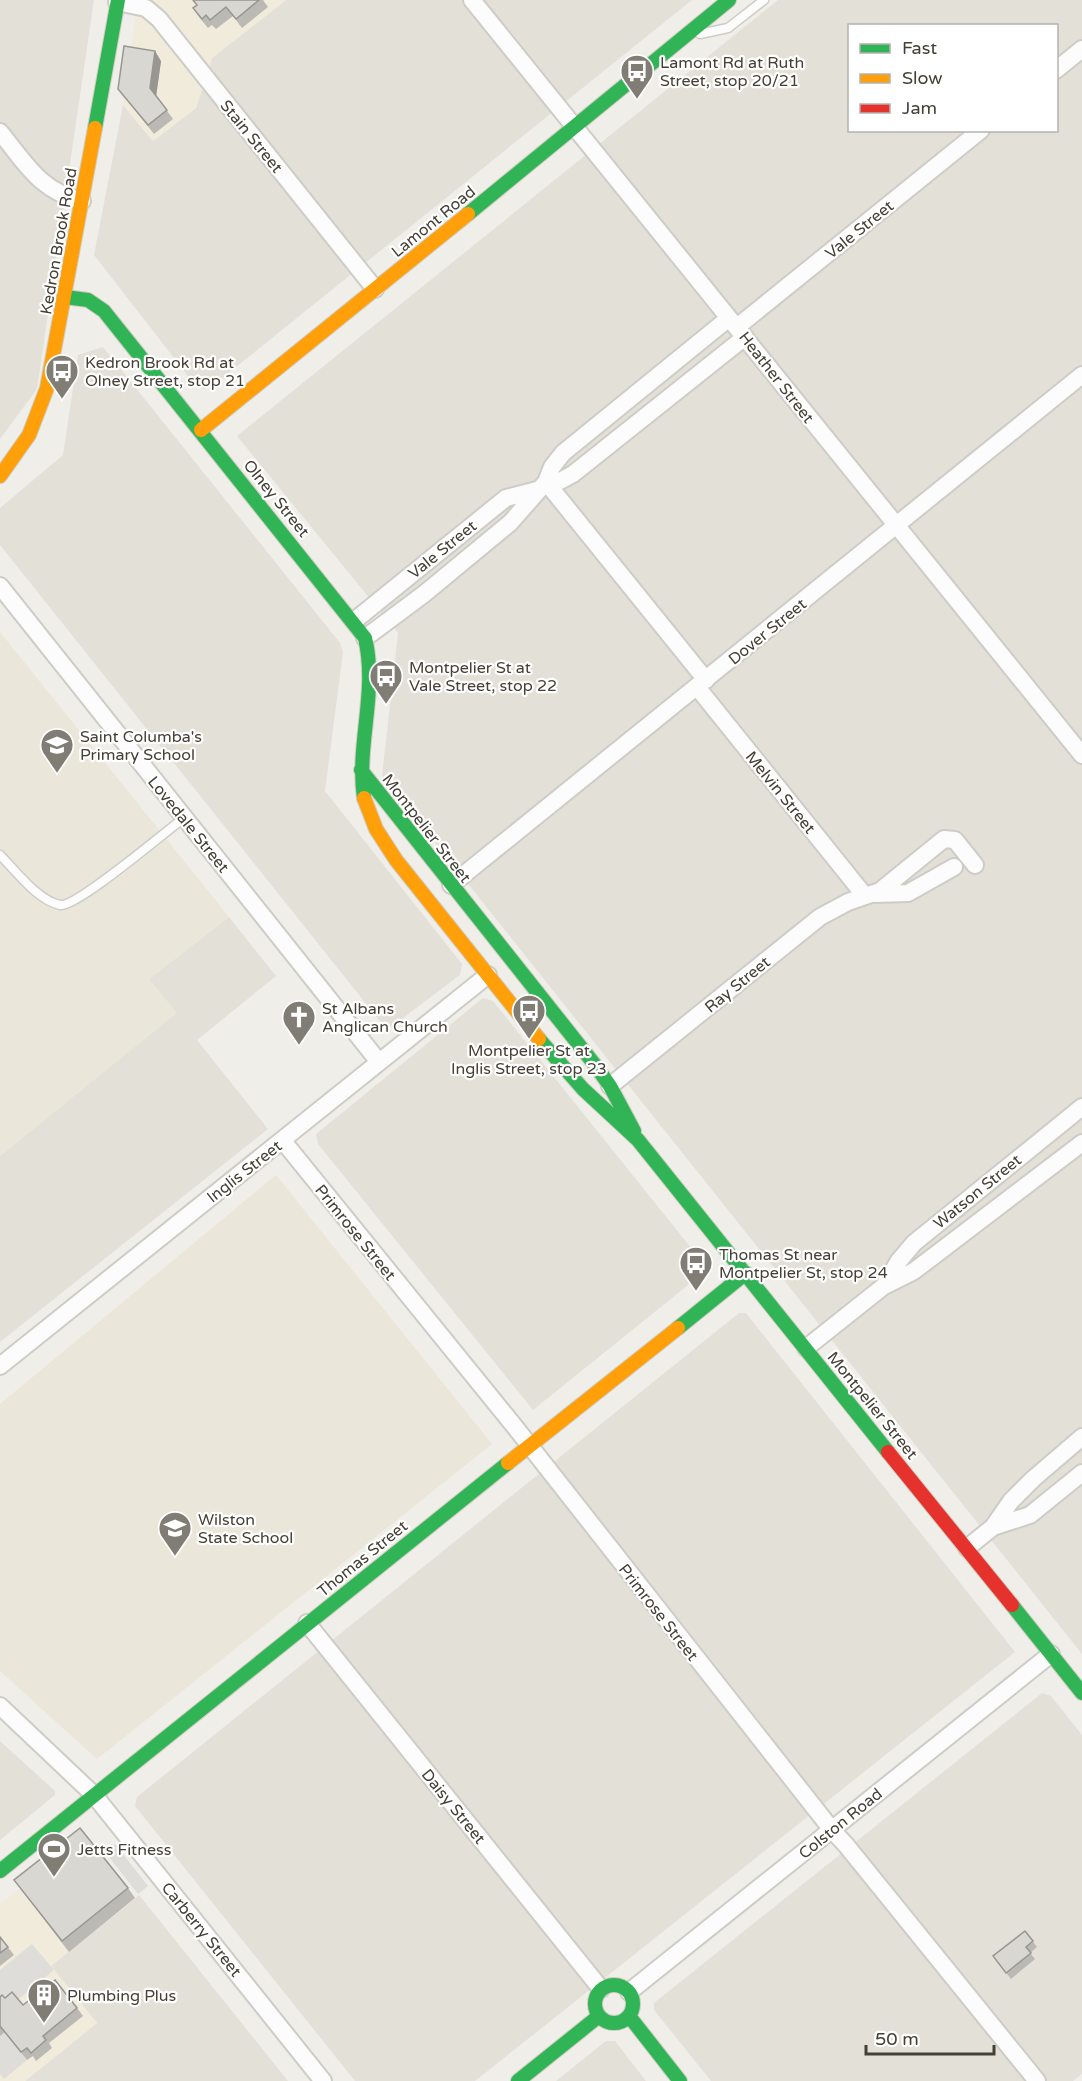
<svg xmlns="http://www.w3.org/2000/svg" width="1082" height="2081" font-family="'Varela Round',sans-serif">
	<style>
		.residential { fill: #e3e0d7; fill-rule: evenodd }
		.commercial { fill: #f1ebdc }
		.education { fill: #eae6d9 }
		.parking { fill: #deddd9 }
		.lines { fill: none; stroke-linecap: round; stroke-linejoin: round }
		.lane-casing { stroke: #cdccc7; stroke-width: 11 }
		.street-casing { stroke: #cdccc7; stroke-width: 20 }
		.fast-casing { stroke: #cecbc0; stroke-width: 16 }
		.slow-casing { stroke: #cecbc0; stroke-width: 16 }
		.jam-casing { stroke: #cecbc0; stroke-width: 16 }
		.lane { stroke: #fdfcfc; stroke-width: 8 }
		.street { stroke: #fdfcfc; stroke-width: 16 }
		.fast { stroke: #30b455; stroke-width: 14 }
		.slow { stroke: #ff9f0a; stroke-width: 14 }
		.jam { stroke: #e5322d; stroke-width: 14 }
		.wall { fill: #bbb9b4 }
		.shaded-wall { fill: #989692 }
		.building { fill: #d9d7d1; stroke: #989692; stroke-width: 1.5 }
		.labels { text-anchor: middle; stroke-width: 4.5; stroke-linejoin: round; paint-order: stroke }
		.poi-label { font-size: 16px; fill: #454036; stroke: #fff; text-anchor: start }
		.street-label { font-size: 16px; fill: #454036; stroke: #fff }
	</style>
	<rect width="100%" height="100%" fill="#efeee9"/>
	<path class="residential" d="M0,0H94L37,389L0,439Z
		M286,0H692L210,388L203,389L195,385L94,255L123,105L153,141L196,108L212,58Z
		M778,0H1082V1654L382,776L398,633L237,436ZM850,26H1056V130H850Z
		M103,347L340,643L343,652L325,791L462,964L460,975L387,1030L0,545V508L63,455L78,355Z
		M229,917L276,976L197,1040L268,1129L0,1342V1156L176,1013L149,979Z
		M483,998L493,1001L708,1269L533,1410L318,1144L316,1134Z
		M739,1313H746L1015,1652L475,2081H355L135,1806L137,1797Z
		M1042,1693L1051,1696L1082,1735V2074L1073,2081H711L654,2010V2003Z
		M0,1741L55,1791V1795L0,1840Z
		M139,1895L288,2081H25L97,2023L51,1966Z
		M606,2041H615L646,2081H556Z"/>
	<path class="commercial" d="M138,0H286L212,58L196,108L153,141L123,105Z
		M88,1838L135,1899L51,1966L97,2023L25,2081H0V1904Z"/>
	<path class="education" d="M0,632L229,917L149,979L177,1013L0,1156Z
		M276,1175L492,1444L97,1759L0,1671V1404Z"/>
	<path class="parking" d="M115,1844L148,1886L138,1894L105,1852Z
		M32,1944L54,1970L10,2006L0,2001V1970Z
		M5,2032L27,2060L4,2079L0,2074V2036Z"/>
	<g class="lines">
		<g class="lane-casing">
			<path id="lane" d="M700,34L728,28L764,0
				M0,855C16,871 37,900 60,905C76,908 166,831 184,818"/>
		</g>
		<g class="street-casing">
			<path id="street" d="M472,0L1082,755
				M117,2L146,8L159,19L375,289
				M1056,70L1082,49
				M0,132C26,164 40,191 82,201
				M737,327L981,130
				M546,482L706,680
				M546,482L560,481L573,474L745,337
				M0,586L379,1062
				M354,621L506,498L537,490
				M365,638L424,594L510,523L546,482L552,467L563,453L729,318
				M697,687L865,896
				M451,885L1082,375
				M875,894L908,893L954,867
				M610,1086L820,917L848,902L880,891L944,839L955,840L975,865
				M283,1141L515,1427L832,1830L846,1845L1037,2081
				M884,1286L898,1262L914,1243L1082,1107
				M806,1348L884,1286L914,1271L1082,1143
				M0,1366L488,975
				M993,1527L1030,1515L1082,1473
				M967,1548L993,1527L1011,1501L1033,1479L1082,1437
				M307,1623L601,1989
				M0,1706L94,1795L323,2081
				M629,1992L1051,1654"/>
		</g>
		<g class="fast-casing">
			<path id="fast" d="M95,128L118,0
				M468,214L729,0
				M65,297L88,300L104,311L365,638C378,692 356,744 364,798
				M361,770L595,1065L610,1086L634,1131
				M539,1039L583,1089L638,1140L888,1452
				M678,1328L746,1273
				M1012,1605L1082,1693
				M0,1871L508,1463
				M595 2004a19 19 0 1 1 38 0a19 19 0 1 1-38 0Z
				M629,2016L680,2081
				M518,2081L599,2016"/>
		</g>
		<g class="slow-casing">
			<path id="slow" d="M201,430L468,214
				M0,476L29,435L47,388L95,128
				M364,798L376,829L396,860L539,1039
				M508,1463L678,1328"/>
		</g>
		<g class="jam-casing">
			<path id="jam" d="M888,1452L1012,1605"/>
		</g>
		<use href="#lane" class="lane"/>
		<use href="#street" class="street"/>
		<use href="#fast" class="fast"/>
		<use href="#slow" class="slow"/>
		<use href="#jam" class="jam"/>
	</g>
	<path class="wall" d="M193,0H263L268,7L242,28L233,16L216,29L212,25L208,28L199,17L193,8L197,5Z
		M161,61L156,96L173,119L154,134L118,89Z
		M14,1880L128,1888L135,1898L69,1952Z
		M1025,1931L1037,1947L1030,1953L1035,1959L1011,1979L993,1956Z
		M0,1937L14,1955L0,1966Z
		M0,1997L5,1998L23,2005L77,2008L83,2016L49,2043L52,2048L36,2061L33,2056L27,2060L5,2032L0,2036Z"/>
	<path class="shaded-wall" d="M155,51L161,61L156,97L150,88Z"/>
	<path class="building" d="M193,0H259L236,19L226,7L210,20L206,15L202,19L193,8L197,5Z
		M124,46L155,51L150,88L167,110L148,125L118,89Z
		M80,1828L128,1888L62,1941L14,1880Z
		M1025,1931L1033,1941L1026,1947L1031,1953L1006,1973L993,1956Z
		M0,1937L8,1947L0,1953Z
		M55,1980L77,2008L43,2036L46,2040L31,2053L27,2048L21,2052L0,2026V1997L2,1995L5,1998L12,1992L23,2005Z"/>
	<defs>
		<g id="bus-pin" transform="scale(1.725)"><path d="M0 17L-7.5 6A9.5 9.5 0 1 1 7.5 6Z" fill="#807d75" stroke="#fff"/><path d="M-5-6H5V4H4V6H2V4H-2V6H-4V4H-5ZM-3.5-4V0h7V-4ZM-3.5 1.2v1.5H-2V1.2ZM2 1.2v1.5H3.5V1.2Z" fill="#fff"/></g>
		<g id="school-pin" transform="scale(1.725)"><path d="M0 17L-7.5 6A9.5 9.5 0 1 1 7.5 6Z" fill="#807d75" stroke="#fff"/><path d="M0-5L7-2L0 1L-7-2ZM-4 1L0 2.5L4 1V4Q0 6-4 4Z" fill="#fff"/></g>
		<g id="church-pin" transform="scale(1.725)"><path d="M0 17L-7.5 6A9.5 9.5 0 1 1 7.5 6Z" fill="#807d75" stroke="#fff"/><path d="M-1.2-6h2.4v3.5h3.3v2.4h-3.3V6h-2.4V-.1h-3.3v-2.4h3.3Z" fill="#fff"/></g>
		<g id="stadium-pin" transform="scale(1.725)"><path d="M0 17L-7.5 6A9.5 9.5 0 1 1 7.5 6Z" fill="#807d75" stroke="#fff"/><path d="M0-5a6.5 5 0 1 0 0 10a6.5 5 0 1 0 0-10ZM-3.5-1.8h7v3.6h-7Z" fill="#fff"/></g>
		<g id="building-pin" transform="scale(1.725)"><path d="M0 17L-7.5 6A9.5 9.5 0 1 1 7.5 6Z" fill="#807d75" stroke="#fff"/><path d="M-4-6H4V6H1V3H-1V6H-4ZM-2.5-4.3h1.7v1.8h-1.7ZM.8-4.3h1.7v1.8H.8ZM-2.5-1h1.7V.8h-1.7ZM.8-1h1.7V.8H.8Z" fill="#fff"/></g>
	</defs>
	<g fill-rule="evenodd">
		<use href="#bus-pin" x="637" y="71"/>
		<use href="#bus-pin" x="62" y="371"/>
		<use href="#bus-pin" x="386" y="676"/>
		<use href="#school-pin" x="57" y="745"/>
		<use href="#bus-pin" x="529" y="1011"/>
		<use href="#church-pin" x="299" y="1017"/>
		<use href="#bus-pin" x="696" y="1263"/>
		<use href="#school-pin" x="175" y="1528"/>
		<use href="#stadium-pin" x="54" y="1849"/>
		<use href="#building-pin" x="44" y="1995"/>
	</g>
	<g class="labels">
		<g class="poi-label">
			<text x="660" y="68">Lamont Rd at Ruth<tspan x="660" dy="18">Street, stop 20/21</tspan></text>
			<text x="85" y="368">Kedron Brook Rd at<tspan x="85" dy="18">Olney Street, stop 21</tspan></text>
			<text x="409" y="673">Montpelier St at<tspan x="409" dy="18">Vale Street, stop 22</tspan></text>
			<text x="80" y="742">Saint Columba's<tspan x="80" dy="18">Primary School</tspan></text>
			<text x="322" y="1014">St Albans<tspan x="322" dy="18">Anglican Church</tspan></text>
			<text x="529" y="1056" text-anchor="middle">Montpelier St at<tspan x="529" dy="18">Inglis Street, stop 23</tspan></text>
			<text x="719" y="1260">Thomas St near<tspan x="719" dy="18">Montpelier St, stop 24</tspan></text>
			<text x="198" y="1525">Wilston<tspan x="198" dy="18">State School</tspan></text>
			<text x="77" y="1855">Jetts Fitness</text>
			<text x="67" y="2001">Plumbing Plus</text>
		</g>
		<g class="street-label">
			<text transform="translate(252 136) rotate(51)" y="6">Stain Street</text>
			<text transform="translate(433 221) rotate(-39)" y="6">Lamont Road</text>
			<text transform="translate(859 229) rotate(-39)" y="6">Vale Street</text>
			<text transform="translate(58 241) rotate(-80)" y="6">Kedron Brook Road</text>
			<text transform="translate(777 377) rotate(52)" y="6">Heather Street</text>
			<text transform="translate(277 498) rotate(51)" y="6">Olney Street</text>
			<text transform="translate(442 549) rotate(-39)" y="6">Vale Street</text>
			<text transform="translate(767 631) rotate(-39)" y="6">Dover Street</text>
			<text transform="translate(781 792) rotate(51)" y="6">Melvin Street</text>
			<text transform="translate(189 824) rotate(51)" y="6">Lovedale Street</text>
			<text transform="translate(427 828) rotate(52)" y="6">Montpelier Street</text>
			<text transform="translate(737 984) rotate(-39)" y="6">Ray Street</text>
			<text transform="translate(244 1171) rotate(-38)" y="6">Inglis Street</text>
			<text transform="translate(977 1191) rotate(-39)" y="6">Watson Street</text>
			<text transform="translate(356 1232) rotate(51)" y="6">Primrose Street</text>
			<text transform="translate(873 1405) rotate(51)" y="6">Montpelier Street</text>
			<text transform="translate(362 1558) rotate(-39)" y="6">Thomas Street</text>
			<text transform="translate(659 1612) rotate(52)" y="6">Primrose Street</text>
			<text transform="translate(454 1806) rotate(51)" y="6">Daisy Street</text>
			<text transform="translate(840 1823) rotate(-39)" y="6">Colston Road</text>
			<text transform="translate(202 1929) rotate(51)" y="6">Carberry Street</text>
		</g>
	</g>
	<rect x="848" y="24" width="210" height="108" fill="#ffffff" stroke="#b5b3af" stroke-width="1.5"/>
	<rect x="860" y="44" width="30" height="9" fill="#30b455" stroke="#b5b3af" stroke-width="1.5"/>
	<text x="902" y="54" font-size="18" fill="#454036">Fast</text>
	<rect x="860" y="74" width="30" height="9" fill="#ff9f0a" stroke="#b5b3af" stroke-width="1.5"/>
	<text x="902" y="84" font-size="18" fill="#454036">Slow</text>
	<rect x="860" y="104" width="30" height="9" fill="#e5322d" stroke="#b5b3af" stroke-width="1.5"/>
	<text x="902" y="114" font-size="18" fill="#454036">Jam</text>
	<path d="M866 2045v9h128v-9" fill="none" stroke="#454036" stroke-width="3"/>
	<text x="875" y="2045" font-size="18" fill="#454036" stroke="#ffffff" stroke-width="4.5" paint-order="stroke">50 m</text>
</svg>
